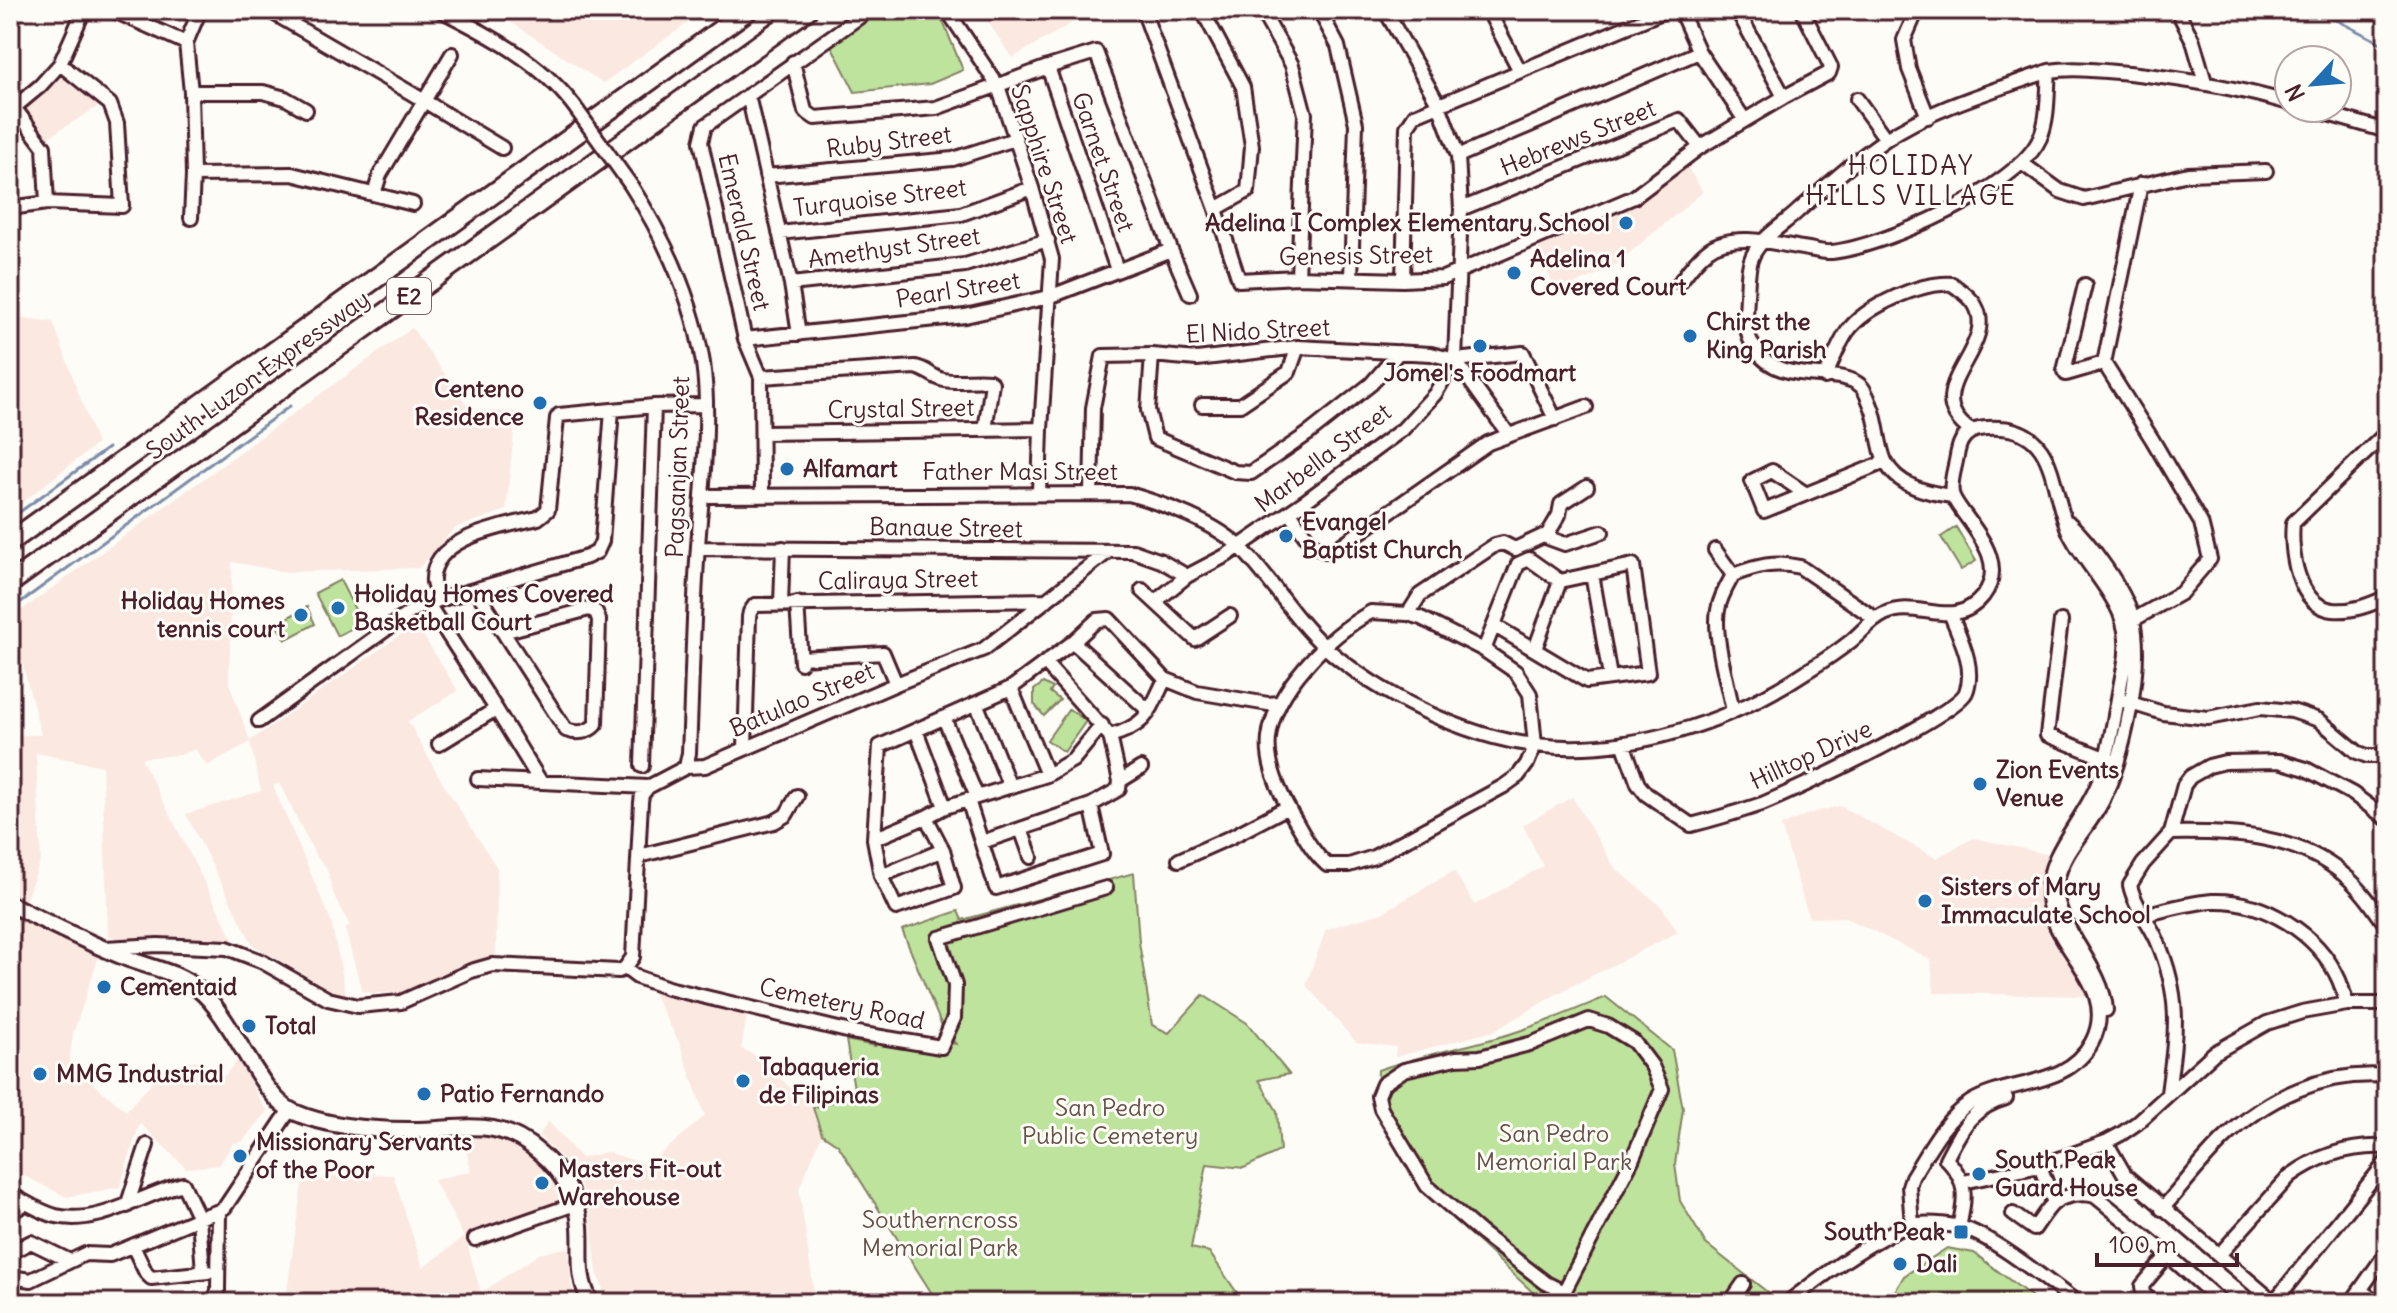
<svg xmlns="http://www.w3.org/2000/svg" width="2397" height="1313" font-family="Delius,sans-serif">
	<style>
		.built { fill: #fbe8e1 }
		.green { fill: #bee39d; stroke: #848164; stroke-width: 2 }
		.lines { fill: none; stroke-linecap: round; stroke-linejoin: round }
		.stream { stroke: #7b8da8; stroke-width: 3 }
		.minor-casing { stroke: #4a1f2b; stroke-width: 18 }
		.major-casing { stroke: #4a1f2b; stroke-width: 20 }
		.highway-casing { stroke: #4a1f2b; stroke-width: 24 }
		.minor { stroke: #fdfcf7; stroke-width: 12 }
		.major { stroke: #fdfcf7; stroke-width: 14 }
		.highway { stroke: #fdfcf7; stroke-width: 18 }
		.minor-bridge-casing { stroke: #4a1f2b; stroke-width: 18; stroke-linecap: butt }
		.minor-bridge { stroke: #fdfcf7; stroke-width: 12 }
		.poi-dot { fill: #1f6fb2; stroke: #fdfcf7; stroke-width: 3 }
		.labels { text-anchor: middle; stroke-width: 6; stroke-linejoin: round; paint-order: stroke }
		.shield { fill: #fdfcf7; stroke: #806168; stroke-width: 2 }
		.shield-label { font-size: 22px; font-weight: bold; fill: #4a1f2b }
		.street-label { font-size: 24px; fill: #4a1f2b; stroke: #fdfcf7 }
		.poi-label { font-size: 24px; font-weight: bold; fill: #4a1f2b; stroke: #fdfcf7; text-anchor: start }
		.park-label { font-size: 24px; fill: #675048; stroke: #fdfcf7 }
		.neighbourhood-label { font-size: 26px; letter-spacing: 2px; fill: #4a1f2b; stroke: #fdfcf7 }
	</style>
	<rect width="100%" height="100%" fill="#fdfcf7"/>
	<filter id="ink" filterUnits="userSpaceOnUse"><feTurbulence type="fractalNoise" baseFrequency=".0125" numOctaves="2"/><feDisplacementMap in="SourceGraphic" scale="16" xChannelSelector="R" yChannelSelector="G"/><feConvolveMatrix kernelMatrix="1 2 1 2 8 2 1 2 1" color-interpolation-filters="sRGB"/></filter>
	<g filter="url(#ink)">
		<path class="built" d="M486,10H706L603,83L514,24Z
			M963,10H1094L1012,58L981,11Z
			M61,74L99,106L47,138L22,108Z
			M1686,165L1703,192L1611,268L1556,293L1537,244L1634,202Z
			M10,316L53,322L97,444L10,512Z
			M412,328L470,410L516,412L506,510L455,528L419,568L286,572L232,562L229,683L250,741L416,624L458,691L408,721L442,782L497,868L496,955L409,993H372L362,991L345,929L350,926L334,895L326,867L317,858L279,783L273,786L331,921L347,999L253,945L186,814L261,791L250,742L207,766L195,749L180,755L141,758L233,939L230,945L212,941H125L108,935L102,766L36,753L41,859L25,901L10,893V735H41L11,618Z
			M1572,797L1615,868L1661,906L1678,932L1560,992L1494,1031L1395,1057L1396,1047L1356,1042L1306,985L1326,929L1382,913L1454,871L1475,905L1543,866L1523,825Z
			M1840,806L1936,858L1974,838L2046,854L2041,886L2053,923L2091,996L1934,993L1931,960L1845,917L1809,918L1781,826L1808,814Z
			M13,912L58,938L100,953L73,1034L69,1061L84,1076L126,1111L161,1072L196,1060L224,1076L240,1058L257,1096L268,1111L242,1142L233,1143L219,1165L186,1168L140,1123L120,1187L67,1197L10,1169V919Z
			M653,993L747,1015L741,1049L753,1054L813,1108L822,1134L799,1189L815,1299L807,1303H612L606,1299L597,1271L589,1206L574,1170L539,1136L548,1121L581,1158L607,1152L648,1165L705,1116L679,1042Z
			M491,1135L509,1140L527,1152L556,1185L565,1203L465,1237L481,1293L539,1254L568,1247L571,1282L573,1294L579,1303H235L242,1297L286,1299L302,1184L349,1173L393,1175L423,1268L464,1237L434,1180L471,1171L464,1140Z"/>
		<path class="green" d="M877,10H934L944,24L963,70L930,84L855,92L830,43Z
			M1956,527L1976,561L1961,570L1941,537Z
			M340,580L362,623L337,636L315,593Z
			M307,607L315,624L285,640L276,624Z
			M1043,683L1053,688L1050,692L1060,700L1044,716L1034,704V690Z
			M1069,709L1086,721L1064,752L1047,740Z
			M1134,873L1139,942L1152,1025L1169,1033L1203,995L1247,1023L1289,1074L1259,1080L1277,1111L1280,1151L1244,1168L1207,1164L1191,1248L1209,1252L1244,1303H940L931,1292L838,1145L822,1134L813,1108L855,1095L846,1040L875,1046V1028L956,1044L944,1031L902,930L958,911L962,920Z
			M1606,997L1672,1050L1683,1109L1675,1164L1680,1201L1706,1244L1771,1295L1765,1303H1541L1538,1297L1424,1192L1376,1113L1378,1070C1419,1056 1461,1048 1503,1036C1538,1026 1572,1011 1606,997Z
			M1947,1248L1974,1253L2040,1303H1888L1904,1276Z"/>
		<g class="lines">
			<path class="stream" d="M2316,10L2387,46
				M10,519L108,448
				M10,610L290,406"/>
			<g class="minor-casing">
				<path id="minor" d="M112,10L186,43
					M268,10L411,93L502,148
					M440,10C488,34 541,62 574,106
					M947,10L998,86L1032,188L1052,259L1041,429L1039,493
					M1143,10L1216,209L1239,280L1298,277L1403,280L1443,278L1634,197L1700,147L1784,97L1829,73L1831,67L1802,10
					M1202,10L1243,87L1252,146L1248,191L1216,209
					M1261,10L1292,65L1305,114L1298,277
					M1319,10L1338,46L1356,124L1351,278
					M1488,10L1520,71
					M1680,10L1699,52L1744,119
					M1737,10L1784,97
					M1917,10L1904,40L1909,69L1928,117
					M2177,10L2193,41L2205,82
					M793,62L805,111L815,118L936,108L1048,67L1096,52L1171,250L1190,294
					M1048,67L1117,270
					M191,92H263L285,98L306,110
					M748,95L791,284L799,334
					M1857,99L1886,139
					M10,102L44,147L47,203L122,206L117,123L110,104L60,64
					M2307,108L2387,131
					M10,111L40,86L60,64L84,10
					M1458,156L1699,52
					M2023,164L2060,191L2084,199L2188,174L2266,171
					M193,175L292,174L413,204
					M766,176L953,159L1015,139
					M630,184C664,237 693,300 703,363C711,419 702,489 698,546C693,615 692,684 689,753L686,767
					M374,194L380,175L452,54
					M10,208L47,203
					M1461,209L1679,120L1700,147
					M191,218L193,175L191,92L186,43L200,10
					M779,233L961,214L1032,188
					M1403,280L1407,127L1415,115L1667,10
					M1680,282C1688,271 1696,259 1708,250C1732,232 1774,243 1802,248C1812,249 1822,253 1832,252C1885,246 2018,188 2040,138C2049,118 2047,92 2049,71
					M791,284L965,265L1048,240
					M2085,285L2064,371L2066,374L2104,363
					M745,339L965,316L1049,297L1171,250
					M1152,355L1148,410L1155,438L1235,472L1251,473L1309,433L1371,384L1399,352
					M1455,360L1509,435
					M761,377L915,367C927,369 933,378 944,380C959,383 975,379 989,381L992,383L985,430
					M1825,377C1832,363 1838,345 1847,332C1865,306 1921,282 1952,284C1960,290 1970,296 1975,305C2000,348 1914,391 1971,431
					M1202,405H1240L1289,372L1298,347
					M2387,432L2293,523C2290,550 2297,606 2333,610C2352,612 2370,605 2387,597
					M763,433L1041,429
					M1091,492L1093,408L1103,356L1152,355L1197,359L1298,347L1431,354L1455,360L1523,353L1555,419
					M762,494L761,377L745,339L701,142L705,126L869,10
					M1806,494L1772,471L1752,481L1764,511L1885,462
					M702,496L1129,494C1164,504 1217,523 1242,549C1272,580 1293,618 1325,647C1378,694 1464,737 1535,745C1629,756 1729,723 1807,671C1822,662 1837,652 1851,641C1862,632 1871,620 1884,614C1918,597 1953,633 1983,596C2006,566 1980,536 1962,511C1958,505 1953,499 1952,493C1950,483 1954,471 1956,461C1958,451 1959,439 1969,433C1976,428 1990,427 2000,428C2059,431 2050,494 2070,534C2094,581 2137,607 2124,667C2116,704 2112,744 2099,781C2085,820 2046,852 2048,896C2050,948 2121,986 2092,1042C2068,1088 2010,1079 1971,1102C1945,1118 1928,1151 1912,1177L1909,1186L1912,1225
					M1952,496C1927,493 1897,486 1885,461C1878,445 1878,424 1872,408C1869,401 1866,391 1861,386C1837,365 1781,388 1755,349C1744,333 1746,315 1747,296C1748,283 1747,267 1753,255C1761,238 1783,225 1797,212C1825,187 1854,161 1886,139C1932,108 1996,90 2049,71C2076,67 2102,71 2129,73C2184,79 2236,87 2289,103
					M1290,512C1301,528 1312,554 1333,551L1488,443L1586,407
					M2068,522C2090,542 2124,589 2132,617C2145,664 2123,759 2102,802C2088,829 2063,850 2057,881C2050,923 2103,964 2106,1010
					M1546,537L1559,515L1561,504L1587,487
					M698,548L1133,551L1161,561L1187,576
					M1715,550L1733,575
					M1592,574L1610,677
					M476,590L566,730C577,734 588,733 596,724L599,620L596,612L589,609L503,632
					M1142,590L1195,639L1230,616
					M439,600C437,595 434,588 433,582C430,536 507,526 538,518L548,510L557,418L559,415L654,406L705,405
					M1156,601L1187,576L1227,555L1304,502L1403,429L1435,394L1455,360L1461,209L1458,156L1439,105L1385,10
					M797,603L801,663
					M428,604L496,709L540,781
					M781,604L783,548
					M1371,612L1408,614L1421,618L1484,650L1516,672L1530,694L1535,745L1527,764L1518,776L1504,786L1374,857L1349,865H1327C1311,851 1303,833 1292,815C1280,793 1266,764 1269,738C1274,689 1330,635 1371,612Z
					M1408,614L1420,595L1495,545L1503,543L1515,549L1543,536L1565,544L1602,532
					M2127,620H2133L2181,593L2210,559L2201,523L2152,439L2104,363L2141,184
					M2061,621L2047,735L2112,761
					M1073,642L1149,711
					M1535,649L1560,581
					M1484,650L1518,564L1529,559L1560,581L1633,565L1648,673L1587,681L1495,626
					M801,658L883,653L896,684
					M1045,663L1110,736C1148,725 1149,712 1165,679L1197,692L1268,704L1278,703
					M1011,688L1047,775
					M2124,701L2163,713L2208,718L2260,708L2292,711L2319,720L2357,752L2367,756H2387
					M977,705L1010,787
					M1733,711C1728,685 1713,635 1718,610C1720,597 1727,586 1733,575C1757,566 1775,561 1800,567L1876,619
					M944,718L977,797
					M259,721L413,610L439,600L587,557L597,552L602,541L612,410
					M1102,725L1073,760L1047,775L945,807L926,817L943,850L954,888L896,908L881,876L874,839L880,746L1011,688L1073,642L1097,620L1109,619L1165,679
					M916,730L945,807
					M1623,743L1638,784L1646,794L1691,825C1715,819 1738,812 1762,804C1792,792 1957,715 1966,692C1976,667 1960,638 1951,615
					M439,744L496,709
					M745,748L749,617L750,612L755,605L1047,600
					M642,766L654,406
					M478,779L648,787L686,767L705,766L896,684L984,649L1109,551
					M1120,781L1141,768
					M968,800L996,888L1102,854L1091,805
					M1021,829L1031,857
					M2171,833C2231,832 2295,834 2343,874C2361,888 2374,908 2387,927
					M874,839L926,817
					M982,842L1091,805L1119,789L1120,781L1110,736
					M639,856L774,822L786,815L797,796
					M1179,860L1231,837L1288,807
					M881,876L943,850
					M2144,915C2167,909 2189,903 2212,901C2263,899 2318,933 2339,980C2342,987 2344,996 2347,1004
					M105,948L158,945L227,948L261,961L328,999L358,1006L401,1002L471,971L492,965L619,971L625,968L633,957L641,802L642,795L648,787
					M625,968L637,977L668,988L851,1032L941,1047L954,1018L955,985L939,938L1106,888
					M2168,1093C2176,1033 2182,998 2157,940C2149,922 2134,905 2130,885L2143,864L2171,833L2184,785L2190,777L2209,766L2225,762L2279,761L2306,769L2353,794L2387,819
					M2106,1142L2125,1175L2274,1302L2387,1161
					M1946,1159C1962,1128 1971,1108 2006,1098
					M1946,1159C1968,1181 1966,1198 1959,1227
					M2040,1166L2054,1203
					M1963,1182L2040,1166L2106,1142L2121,1134L2137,1123L2214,1053L2267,1023L2302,1012L2347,1004H2387
					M10,1194C25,1202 40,1212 56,1216C101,1226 142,1194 183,1184L199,1218L203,1272
					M127,1206L147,1145
					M2162,1209C2183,1186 2202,1160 2224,1139C2268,1096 2325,1071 2387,1076
					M10,1213L26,1203
					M2013,1214L2034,1229C2040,1221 2047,1208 2055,1202C2066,1195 2083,1192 2095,1196L2168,1255L2222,1303
					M475,1239L575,1204
					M133,1246L146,1273L151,1278L208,1272
					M10,1253L31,1242L70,1261
					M2219,1255L2290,1176C2319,1155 2351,1145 2387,1147
					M10,1277L31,1280L85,1254L110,1255L199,1218L219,1211L225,1207L289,1111
					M2361,1291L2379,1303
					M1564,1292L1632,1160L1662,1089L1652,1066L1634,1042L1608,1026L1589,1020L1533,1043L1480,1057L1456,1058L1404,1070L1383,1084L1378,1096L1381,1109L1427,1186L1481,1233L1546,1283L1564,1292L1571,1303
					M208,1303L215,1298L218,1291L219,1211
					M1730,1303L1743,1284
					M1787,1303C1817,1280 1876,1235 1911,1225C1924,1222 1947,1224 1960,1227C1993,1236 2048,1282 2078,1303
					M2154,1303L2143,1294L2142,1286L2168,1255
					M2351,1303L2387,1252"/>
			</g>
			<g class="major-casing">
				<path id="major" d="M10,904C48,923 86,942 126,958C151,968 176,971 198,989C233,1016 260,1098 294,1112C328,1127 371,1130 408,1130C460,1131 496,1114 540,1153C561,1171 578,1198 580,1226C582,1256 576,1275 591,1303"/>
			</g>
			<g class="highway-casing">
				<path id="highway" d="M10,542L748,10
					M10,583L807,10"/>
			</g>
			<use href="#minor" class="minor"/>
			<use href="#major" class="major"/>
			<use href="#highway" class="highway"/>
			<g class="minor-bridge-casing">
				<path id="minor-bridge" d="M574,106L630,184"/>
			</g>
			<use href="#minor-bridge" class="minor-bridge"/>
		</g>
	</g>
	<g class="poi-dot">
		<circle cx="1626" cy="223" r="8"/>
		<circle cx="1514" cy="273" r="8"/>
		<circle cx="1690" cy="336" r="8"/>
		<circle cx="1480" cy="346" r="8"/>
		<circle cx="540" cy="403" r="8"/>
		<circle cx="787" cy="469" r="8"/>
		<circle cx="1286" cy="536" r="8"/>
		<circle cx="338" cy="608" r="8"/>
		<circle cx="301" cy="615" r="8"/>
		<circle cx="1980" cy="784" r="8"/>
		<circle cx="1925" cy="901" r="8"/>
		<circle cx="104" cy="987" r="8"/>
		<circle cx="249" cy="1026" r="8"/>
		<circle cx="40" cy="1074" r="8"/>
		<circle cx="743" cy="1081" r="8"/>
		<circle cx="424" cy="1094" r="8"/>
		<circle cx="240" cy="1156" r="8"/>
		<circle cx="1979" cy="1174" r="8"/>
		<circle cx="542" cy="1183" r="8"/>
		<rect x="1953" y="1224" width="16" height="16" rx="4"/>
		<circle cx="1900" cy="1264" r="8"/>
	</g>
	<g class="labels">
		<rect class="shield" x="387" y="278" width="44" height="36" rx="6"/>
		<g class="shield-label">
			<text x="409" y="304">E2</text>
		</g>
		<g class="street-label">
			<text transform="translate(1578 138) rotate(-22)" y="8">Hebrews Street</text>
			<text transform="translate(889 142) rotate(-7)" y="8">Ruby Street</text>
			<text transform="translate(1103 162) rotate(71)" y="8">Garnet Street</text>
			<text transform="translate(1044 164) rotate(72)" y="8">Sapphire Street</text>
			<text transform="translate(880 198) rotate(-7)" y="8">Turquoise Street</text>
			<text transform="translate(744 232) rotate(77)" y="8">Emerald Street</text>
			<text transform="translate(894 248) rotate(-8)" y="8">Amethyst Street</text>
			<text transform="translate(1356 256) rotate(-1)" y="8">Genesis Street</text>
			<text transform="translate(958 290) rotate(-9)" y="8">Pearl Street</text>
			<text transform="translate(1258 331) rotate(-3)" y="8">El Nido Street</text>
			<text transform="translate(258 375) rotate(-36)" y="8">South Luzon Expressway</text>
			<text transform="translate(901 409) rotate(-1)" y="8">Crystal Street</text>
			<text transform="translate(1323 458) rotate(-37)" y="8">Marbella Street</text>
			<text transform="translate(678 467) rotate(-88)" y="8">Pagsanjan Street</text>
			<text x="1020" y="480">Father Masi Street</text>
			<text transform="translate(946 528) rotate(1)" y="8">Banaue Street</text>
			<text transform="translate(898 580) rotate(-1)" y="8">Caliraya Street</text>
			<text transform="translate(802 700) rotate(-23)" y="8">Batulao Street</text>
			<text transform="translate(1811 755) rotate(-25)" y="8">Hilltop Drive</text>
			<text transform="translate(842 1004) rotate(12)" y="8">Cemetery Road</text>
		</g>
		<g class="poi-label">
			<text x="1610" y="231" text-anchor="end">Adelina I Complex Elementary School</text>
			<text x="1530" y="267">Adelina 1<tspan x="1530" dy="28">Covered Court</tspan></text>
			<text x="1706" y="330">Chirst the<tspan x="1706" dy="28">King Parish</tspan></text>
			<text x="1480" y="381" text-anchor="middle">Jomel's Foodmart</text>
			<text x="524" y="397" text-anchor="end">Centeno<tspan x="524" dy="28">Residence</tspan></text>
			<text x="803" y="477">Alfamart</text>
			<text x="1302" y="530">Evangel<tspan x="1302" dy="28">Baptist Church</tspan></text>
			<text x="354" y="602">Holiday Homes Covered<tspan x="354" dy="28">Basketball Court</tspan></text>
			<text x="285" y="609" text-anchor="end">Holiday Homes<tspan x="285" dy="28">tennis court</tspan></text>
			<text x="1996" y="778">Zion Events<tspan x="1996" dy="28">Venue</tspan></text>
			<text x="1941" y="895">Sisters of Mary<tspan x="1941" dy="28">Immaculate School</tspan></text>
			<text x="120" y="995">Cementaid</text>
			<text x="265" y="1034">Total</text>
			<text x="759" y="1075">Tabaqueria<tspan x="759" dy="28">de Filipinas</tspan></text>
			<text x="56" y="1082">MMG Industrial</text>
			<text x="440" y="1102">Patio Fernando</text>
			<text x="256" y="1150">Missionary Servants<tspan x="256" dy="28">of the Poor</tspan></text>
			<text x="1995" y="1168">South Peak<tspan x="1995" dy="28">Guard House</tspan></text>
			<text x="558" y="1177">Masters Fit-out<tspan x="558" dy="28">Warehouse</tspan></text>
			<text x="1945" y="1240" text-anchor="end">South Peak</text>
			<text x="1916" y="1272">Dali</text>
		</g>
		<g class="park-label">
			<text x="1110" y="1116">San Pedro<tspan x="1110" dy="28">Public Cemetery</tspan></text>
			<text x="1554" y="1142">San Pedro<tspan x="1554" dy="28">Memorial Park</tspan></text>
			<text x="940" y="1228">Southerncross<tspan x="940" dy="28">Memorial Park</tspan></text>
		</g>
		<g class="neighbourhood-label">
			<text x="1911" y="175">HOLIDAY<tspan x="1911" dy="30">HILLS VILLAGE</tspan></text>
		</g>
	</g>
	<rect width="2397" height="1313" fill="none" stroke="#fdfcf7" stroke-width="40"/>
	<rect x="20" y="20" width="2357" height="1273" fill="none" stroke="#4a1f2b" stroke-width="3" filter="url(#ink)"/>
	<g transform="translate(2313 84) rotate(244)"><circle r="38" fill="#fdfcf7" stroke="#b5a4a5" stroke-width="2"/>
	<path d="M0-6L14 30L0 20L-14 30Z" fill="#1f6fb2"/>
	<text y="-12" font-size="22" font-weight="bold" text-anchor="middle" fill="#4a1f2b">N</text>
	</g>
	<path d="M2097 1253v12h140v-12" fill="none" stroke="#4a1f2b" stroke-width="4"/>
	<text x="2109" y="1253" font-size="24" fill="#4a1f2b" stroke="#fdfcf7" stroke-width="6" paint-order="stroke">100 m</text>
</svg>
